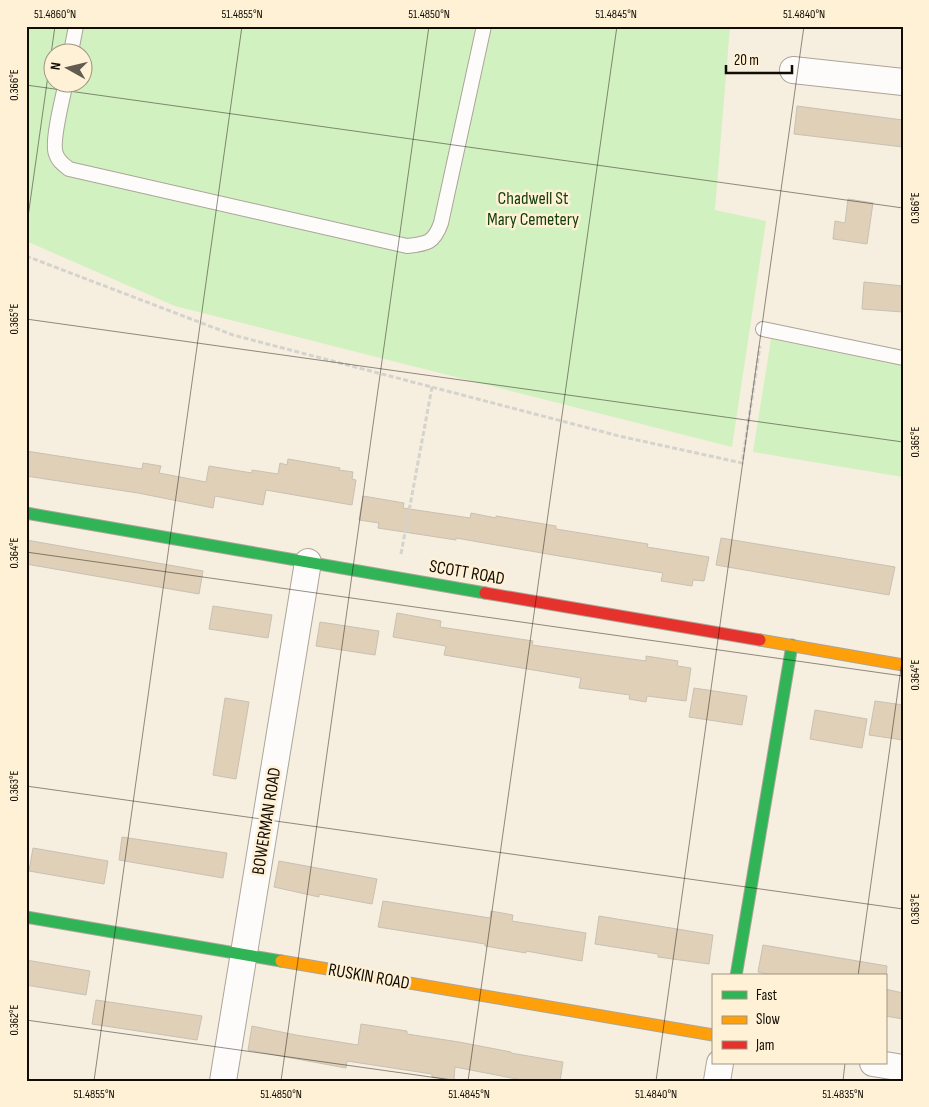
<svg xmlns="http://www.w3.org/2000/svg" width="929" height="1107" font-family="'Sofia Sans Condensed',sans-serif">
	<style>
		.green { fill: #d1f1c1; fill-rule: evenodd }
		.building { fill: #dfd0b7; stroke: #c8c1b4 }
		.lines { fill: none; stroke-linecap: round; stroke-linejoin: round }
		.lane-casing { stroke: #aba599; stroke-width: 16 }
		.street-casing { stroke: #aba599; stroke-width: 28 }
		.fast-casing { stroke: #aba599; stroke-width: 13 }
		.slow-casing { stroke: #aba599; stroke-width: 13 }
		.jam-casing { stroke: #aba599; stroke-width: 13 }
		.path { stroke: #d5d3ce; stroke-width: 3; stroke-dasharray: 5 2.5; stroke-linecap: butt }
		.lane { stroke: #fefcfa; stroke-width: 14 }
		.street { stroke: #fefcfa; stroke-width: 26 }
		.fast { stroke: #30b455; stroke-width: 11 }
		.slow { stroke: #ff9f0a; stroke-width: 11 }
		.jam { stroke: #e5322d; stroke-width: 11 }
		.ticks { fill: none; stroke: #120c03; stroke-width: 1; stroke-opacity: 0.45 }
		.labels { text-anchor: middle; stroke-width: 5; stroke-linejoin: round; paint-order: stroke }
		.park-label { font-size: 18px; fill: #0f3e08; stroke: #fff1d6 }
		.street-label { font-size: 18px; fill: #120c03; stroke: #fff1d6 }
		.neatline { fill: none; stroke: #120c03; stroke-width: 2 }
		.ticks-label { font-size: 12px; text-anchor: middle; fill: #120c03 }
	</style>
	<rect width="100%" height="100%" fill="#f6eedf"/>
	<path class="green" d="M26,26H730L715,210L766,221L732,447L175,306L26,241ZM52,52H82V82H52Z
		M771,339L903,366V477L753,452Z"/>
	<path class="building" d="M797,106L903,120V147L794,134Z
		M848,199L873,203L867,244L833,239L835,221L845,223Z
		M864,282L903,286V312L862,309Z
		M26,451L142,469L143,463L161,466L159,473L206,482L209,466L252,473V470L278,474L280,463L287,465L288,459L340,468L339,470L353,472L352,479L356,480L352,505L266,490L263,505L215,496L213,508L138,493L26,476Z
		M363,496L404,503L403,508L470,518L471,513L496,518V516L556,526V529L648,544L647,547L709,557L704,581L693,580L692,586L661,581L663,573L559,556L456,538V540L378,528L379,523L359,520Z
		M721,538L895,567L889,595L716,565Z
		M26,540L203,571L199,594L26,564Z
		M213,606L272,615L268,638L209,629Z
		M397,613L441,621L440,627L533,641L532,645L646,661V656L678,661L677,666L691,668L686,701L647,696L646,702L629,699L630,695L579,688L581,678L444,655L446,646L393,637Z
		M320,622L379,631L375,655L316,646Z
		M694,688L747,696L742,725L689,717Z
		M225,698L249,702L236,779L213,775Z
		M875,701L903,705V740L869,735Z
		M815,710L867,719L862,748L810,739Z
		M122,837L227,853L223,878L119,860Z
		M33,848L108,861L104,884L29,871Z
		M279,861L377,879L372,904L319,894V897L274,887Z
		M383,901L490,918L491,911L513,915L512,921L586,933L582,961L526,951V953L485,946V944L378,927Z
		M599,916L713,935L709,964L658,957V954L595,944Z
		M763,945L887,966L886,976H776L758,972Z
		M26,960L90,971L86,995L26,985Z
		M885,989L903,993V1019L885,1016Z
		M96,1000L202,1016L197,1040L92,1024Z
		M361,1024L407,1031V1034L459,1042L511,1052V1053L563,1062L560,1081H527L455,1067L454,1080L432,1077V1074L347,1061L346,1068L248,1050L252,1026L296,1035L358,1045Z"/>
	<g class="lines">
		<g class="lane-casing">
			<path id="lane" d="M71,52L76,26
				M66,82C63,97 51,142 56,154C58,161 64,165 69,169L407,246C427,244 434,243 441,223L484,26
				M763,329L903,358"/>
		</g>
		<g class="street-casing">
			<path id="street" d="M793,70L903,82
				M873,1063L903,1068
				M223,1081L308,562
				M717,1081L720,1063"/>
		</g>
		<g class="fast-casing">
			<path id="fast" d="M26,513L485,593
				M26,917L281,961
				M736,976L792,645"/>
		</g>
		<g class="slow-casing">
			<path id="slow" d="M760,640L903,665
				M281,961L713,1035"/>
		</g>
		<g class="jam-casing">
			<path id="jam" d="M485,593L760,640"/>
		</g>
		<path class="path" d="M26,256L233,335L619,436L742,463L760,346
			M401,554L432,387"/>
		<use href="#lane" class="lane"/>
		<use href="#street" class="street"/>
		<use href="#fast" class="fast"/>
		<use href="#slow" class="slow"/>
		<use href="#jam" class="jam"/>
	</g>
	<path class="ticks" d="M26,85L903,208M26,231L55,26M26,319L903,442M26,552L903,676M26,786L903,909M858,976L903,654M26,1020L459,1081M94,1081L242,26M281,1081L429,26M468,1081L617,26M656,1081L804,26M843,1081L845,1063"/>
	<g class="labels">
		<g class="park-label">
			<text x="533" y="204">Chadwell St<tspan x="533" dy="21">Mary Cemetery</tspan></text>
		</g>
		<g class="street-label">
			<text transform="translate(467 572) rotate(10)" y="6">SCOTT ROAD</text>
			<text transform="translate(266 821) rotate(-81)" y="6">BOWERMAN ROAD</text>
			<text transform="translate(369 976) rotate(10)" y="6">RUSKIN ROAD</text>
		</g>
	</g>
	<rect width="929" height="1107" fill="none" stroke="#fff1d6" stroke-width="55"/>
	<rect x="712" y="974" width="175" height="90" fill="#fff1d6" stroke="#a09582"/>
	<rect x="722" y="991" width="25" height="8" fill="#30b455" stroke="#a09582"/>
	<text x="756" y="1000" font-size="15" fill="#120c03">Fast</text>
	<rect x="722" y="1016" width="25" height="8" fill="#ff9f0a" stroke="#a09582"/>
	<text x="756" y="1024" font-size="15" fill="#120c03">Slow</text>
	<rect x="722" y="1041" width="25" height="8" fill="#e5322d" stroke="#a09582"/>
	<text x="756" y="1050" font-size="15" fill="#120c03">Jam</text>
	<g transform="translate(68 68) rotate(278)"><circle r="24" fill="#fff1d6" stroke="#a09582"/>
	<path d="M0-4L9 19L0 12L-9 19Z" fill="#625b50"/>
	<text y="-8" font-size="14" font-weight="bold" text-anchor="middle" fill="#120c03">N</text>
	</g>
	<path d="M726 65v8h66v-8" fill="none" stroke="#120c03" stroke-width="2.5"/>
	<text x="734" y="65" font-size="15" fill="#120c03" stroke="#fff1d6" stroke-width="4" paint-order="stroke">20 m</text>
	<rect x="28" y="28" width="874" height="1052" class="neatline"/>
	<g class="ticks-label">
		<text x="55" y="18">51.4860°N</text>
		<text x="242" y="18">51.4855°N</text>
		<text x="429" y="18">51.4850°N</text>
		<text x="616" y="18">51.4845°N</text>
		<text x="804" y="18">51.4840°N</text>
		<text transform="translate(14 85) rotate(-90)" y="4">0.366°E</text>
		<text transform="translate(915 208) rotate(-90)" y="4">0.366°E</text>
		<text transform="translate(14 319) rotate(-90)" y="4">0.365°E</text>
		<text transform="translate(915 442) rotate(-90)" y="4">0.365°E</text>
		<text transform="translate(14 553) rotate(-90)" y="4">0.364°E</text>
		<text transform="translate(915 675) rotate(-90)" y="4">0.364°E</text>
		<text transform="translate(14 786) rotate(-90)" y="4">0.363°E</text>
		<text transform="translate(915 909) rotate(-90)" y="4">0.363°E</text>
		<text transform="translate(14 1020) rotate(-90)" y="4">0.362°E</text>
		<text x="94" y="1098">51.4855°N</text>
		<text x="281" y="1098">51.4850°N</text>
		<text x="469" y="1098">51.4845°N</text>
		<text x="656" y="1098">51.4840°N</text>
		<text x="843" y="1098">51.4835°N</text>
	</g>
</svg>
